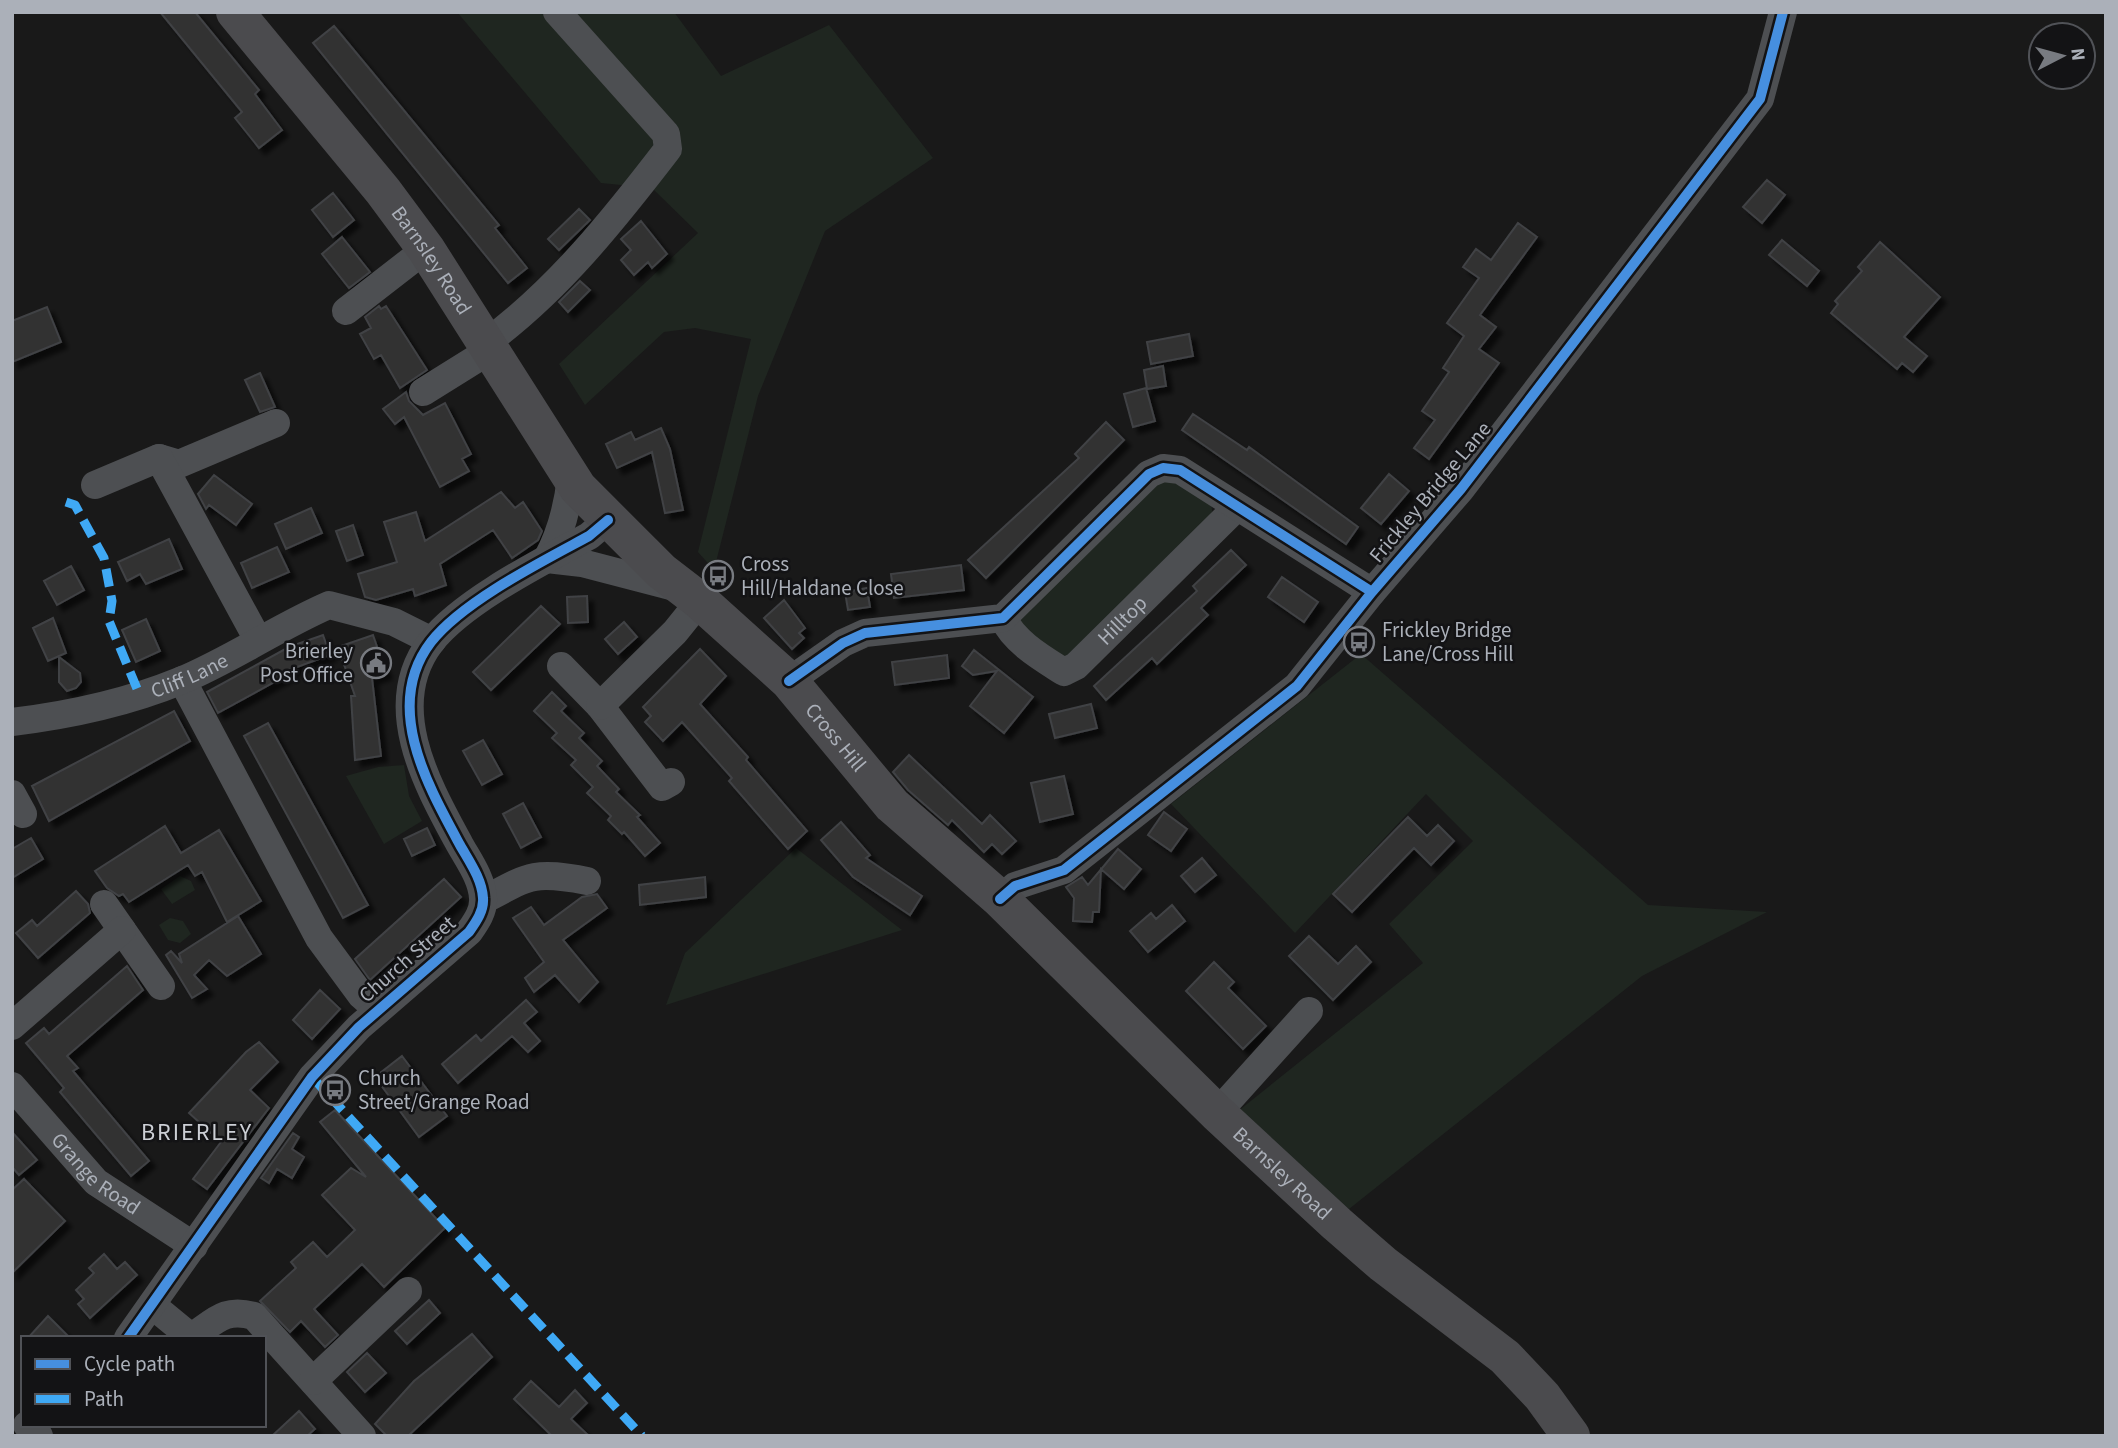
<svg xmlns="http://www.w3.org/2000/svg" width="2118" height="1448" font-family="'Source Sans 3',sans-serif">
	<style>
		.green { fill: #1f2620 }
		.building { fill: #323233; stroke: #414245; stroke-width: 2; filter: url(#shadow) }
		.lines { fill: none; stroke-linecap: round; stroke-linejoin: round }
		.minor { stroke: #4d4f52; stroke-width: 28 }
		.highway { stroke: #4b4b4e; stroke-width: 38 }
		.quiet { stroke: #3fa9f5; stroke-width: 9; stroke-dasharray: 18 9; stroke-linecap: butt }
		.cycleway-casing { stroke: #131315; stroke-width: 15 }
		.cycleway { stroke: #468fdf; stroke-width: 10 }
		.labels { text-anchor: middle; stroke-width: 5; stroke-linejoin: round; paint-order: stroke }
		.street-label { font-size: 21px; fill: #abb0b9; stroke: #131315 }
		.poi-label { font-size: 21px; fill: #abb0b9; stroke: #131315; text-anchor: start }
		.quarter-label { font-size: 24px; letter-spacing: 2px; fill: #cccfd5; stroke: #131315 }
	</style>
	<defs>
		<filter id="shadow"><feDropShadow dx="6" dy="6" stdDeviation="2" flood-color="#0009"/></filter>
	</defs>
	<rect width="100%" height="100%" fill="#191919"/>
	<path class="green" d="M457,12H674L721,76L829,25L933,158L825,231L758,396L714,570L698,552L751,339L695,328L664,332L585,405L559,364L698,233L652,188L601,183Z
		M1171,477L1211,500L1213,519L1078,651L1064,657L1020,629L1019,610L1148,487Z
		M1361,654L1648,905L1767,912L1642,976L1349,1209L1232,1116L1423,963L1389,924L1473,841L1426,794L1295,933L1171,804Z
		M404,765L409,796L422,821L384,844L346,776L378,767Z
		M796,848L902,930L666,1005L685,953Z
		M180,876L191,881L195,890L172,904L161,889Z
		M170,918L183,921L191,934L180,943L168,940L159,925Z"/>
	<path class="building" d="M160,12H195L259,90L255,94L282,130L259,148L235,118L242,112Z
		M334,26L499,225L495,228L527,268L508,283L313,43Z
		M1767,180L1785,195L1762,223L1743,207Z
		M333,193L354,220L333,237L312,210Z
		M579,209L590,220L559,250L548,239Z
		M641,221L667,254L652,268L648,262L634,275L621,260L631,250L621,239Z
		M1518,223L1537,237L1480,315L1496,327L1479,349L1499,363L1429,459L1414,448L1435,420L1422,411L1449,372L1443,368L1464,336L1447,323L1479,278L1463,267L1476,249L1491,260Z
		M342,237L370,272L349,288L322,254Z
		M1782,240L1819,271L1807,286L1769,255Z
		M1880,242L1940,297L1904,337L1927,356L1913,372L1902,363L1897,369L1831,313L1838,304L1835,301L1862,271L1858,267Z
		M580,281L590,290L568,312L559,302Z
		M379,306L381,309L386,306L427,370L400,388L381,355L374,359L360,334L371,328L365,317Z
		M47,307L61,342L12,362V321Z
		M1189,334L1193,356L1151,364L1147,342Z
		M1163,366L1166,386L1147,389L1144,370Z
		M260,373L275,407L260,412L245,380Z
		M1146,388L1155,421L1133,427L1124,394Z
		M406,392L409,401L423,415L445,403L471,454L462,459L469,471L440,487L404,417L395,424L383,409Z
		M1193,414L1247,450L1249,447L1358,527L1346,544L1182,430Z
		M1106,422L1124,440L986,578L968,560L1079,458L1075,454Z
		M661,428L670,449L683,510L665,513L652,452L617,468L606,444L631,432L635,440Z
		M1389,474L1409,491L1381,524L1361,508Z
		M214,475L252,504L236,525L209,505L206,509L198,494Z
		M501,492L515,508L523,502L542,531L538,540L512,558L493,530L440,564L446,585L415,596L413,589L376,600L365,597L358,574L397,562L384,522L416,512L425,541Z
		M311,508L322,533L286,549L275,524Z
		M353,525L363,555L347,561L336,531Z
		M169,539L182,569L146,584L140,574L127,581L118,562Z
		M277,547L289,572L252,588L241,563Z
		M1231,550L1246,565L1201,608L1208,615L1157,664L1152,658L1106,700L1094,686L1197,591L1193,586Z
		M961,565L964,590L894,598L891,574Z
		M71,566L84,590L57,605L44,581Z
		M1282,577L1318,602L1304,622L1268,597Z
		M867,588L870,607L848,610L845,592Z
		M587,596L588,622L568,623L567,597Z
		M784,600L805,628L799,633L804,638L792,649L764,618Z
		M541,606L560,624L491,690L473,672Z
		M53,618L66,653L48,661L33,628Z
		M146,619L160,651L136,662L122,630Z
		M624,622L637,637L618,654L605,639Z
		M323,635L330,655L289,670L291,673L218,713L207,692L289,647Z
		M373,635L386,673L372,678L381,756L355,760L351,696H355L338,647Z
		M700,649L726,676L700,704L748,757L746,760L807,831L788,849L729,781L732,778L682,722L663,741L645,722L651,716L643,707Z
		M974,650L1033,697L1004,733L970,706L997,671L973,675L962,666Z
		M947,655L949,678L895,685L892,662Z
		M59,657L80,673L81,682L76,688L67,691L59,682Z
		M552,692L566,706L561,711L584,733L579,738L602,761L597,766L619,789L616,792L640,815L637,817L660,843L645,856L624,832L622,834L608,820L611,816L587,793L593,787L571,765L576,760L552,738L557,733L534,711Z
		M1091,704L1097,728L1055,738L1049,714Z
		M174,711L190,741L49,821L32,786Z
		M268,723L368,905L343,918L244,736Z
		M483,740L502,774L482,785L463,751Z
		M909,755L982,824L990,815L1016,841L1002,854L992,844L984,852L952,820L948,825L908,790L893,772Z
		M1064,776L1073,814L1040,822L1031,783Z
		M523,803L541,837L521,848L503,814Z
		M1164,812L1187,829L1171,851L1148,835Z
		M1408,817L1427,836L1438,825L1454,841L1431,865L1414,848L1352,912L1333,894Z
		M841,822L870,855L866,858L922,896L910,915L853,877L821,840Z
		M165,826L181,853L219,830L261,901L227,922L202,872L195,876L188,865L129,902L123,894L119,896L107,888L95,871Z
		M427,828L435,845L412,856L404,839Z
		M31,838L43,859L12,878V849Z
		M1118,849L1141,869L1124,889L1101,869L1099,912H1093L1092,922L1073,921L1074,898L1066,887L1082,877L1088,885Z
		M1202,858L1216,875L1195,892L1181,876Z
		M705,877L706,897L640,905L639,885Z
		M444,879L461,897L370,980L355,959Z
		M76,891L88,904L90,913L38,958L16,933L32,920L37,926Z
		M597,894L607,908L563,940L598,982L579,1002L555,975L534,992L525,978L544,962L513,918L531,907L544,925L582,897Z
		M1172,905L1185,921L1148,952L1130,931L1151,913L1156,919Z
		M238,916L261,954L227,976L209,960L194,975L207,989L192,998L166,955L171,951L182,963L179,954Z
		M1309,936L1338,964L1356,946L1371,962L1333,1000L1289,956Z
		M1214,962L1234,982L1228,988L1266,1026L1243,1049L1186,991Z
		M127,966L143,990L67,1056L78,1068L73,1071L149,1161L131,1176L60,1092L64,1088L26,1043L44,1028L49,1034Z
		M320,990L340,1009L312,1039L293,1020Z
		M526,1000L537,1012L524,1023L540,1041L528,1052L512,1036L458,1083L442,1064L476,1035L481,1041Z
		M259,1042L278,1062L250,1090L269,1108L207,1189L193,1179L221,1142L189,1113L246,1052Z
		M402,1056L447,1116L419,1137L375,1077Z
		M335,1110L445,1228L384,1287L362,1264L314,1309L338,1335L325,1347L301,1321L290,1332L260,1301L296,1268L291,1262L313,1242L327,1257L355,1230L322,1195L351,1168L366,1177L320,1122Z
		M12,1132L37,1160L19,1175L12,1167Z
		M293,1133L299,1137L292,1149L304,1157L292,1178L277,1169L269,1183L261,1178Z
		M24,1179L65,1221L12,1273V1190Z
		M104,1254L117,1269L125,1262L137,1275L90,1318L78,1304L84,1299L76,1290L94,1273L89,1268Z
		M429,1300L440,1313L407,1344L395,1331Z
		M48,1316L70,1338H28Z
		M472,1334L492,1357L408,1436H387L375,1424L414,1381Z
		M367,1353L386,1373L365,1392L347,1372Z
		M531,1381L559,1407L575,1390L587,1403L571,1419L589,1436H552L514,1399Z
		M299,1411L315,1429L307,1436H272Z"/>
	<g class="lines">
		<g class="minor">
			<path d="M346,311L426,249"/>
			<path d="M487,342C558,290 615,218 668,149L666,134L557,12"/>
			<path d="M423,392L492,349"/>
			<path d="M159,458L179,464L276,423"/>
			<path d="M571,477C568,506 561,533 547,559L582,563L678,588"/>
			<path d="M95,485L159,458L258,640"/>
			<path id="s1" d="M1003,618C1014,642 1042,658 1064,672L1076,666L1236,508"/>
			<path d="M561,666L600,706L662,787L671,782"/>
			<path d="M182,680L319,938L361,995L378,1010"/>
			<path d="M789,681L843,643L865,633L1003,618L1149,474L1163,468L1180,470L1372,592"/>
			<path d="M600,706L675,632L700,601"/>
			<path id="s2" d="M12,722C70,715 126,703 180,681C231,660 278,627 329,605L394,622L432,641"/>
			<path d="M12,794L23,814"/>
			<path d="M1000,899L1015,886L1064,870L1297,686L1372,592L1461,489L1760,99L1783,12"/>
			<path d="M484,900C530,875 534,871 587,881"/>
			<path d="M104,904L161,986"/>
			<path d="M12,1026L122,930"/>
			<path id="s3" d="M12,1086L96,1182L194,1246"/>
			<path d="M1217,1113L1309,1011"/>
			<path d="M152,1305L186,1333L196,1334C217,1319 227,1308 254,1316L362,1436"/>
			<path d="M128,1338L312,1077L359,1027L469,932C476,922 484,911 483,898C482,879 469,861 460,845C428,786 382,706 431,642C463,601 543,561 589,536L608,520"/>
			<path d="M313,1381L408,1291"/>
			<path d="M27,1425L39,1436"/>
		</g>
		<path class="highway" id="s4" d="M235,12L383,191L426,249L578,488L661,571L700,601L789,681L892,805L1000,899L1217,1113L1337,1224L1383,1264L1505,1357L1542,1396L1571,1436"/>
		<path class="quiet" d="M66,502L75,505L104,558L112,601L109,621L140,696
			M312,1077L642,1436"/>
		<g class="cycleway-casing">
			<path id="cycleway" d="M789,681L843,643L865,633L1003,618L1149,474L1163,468L1180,470L1372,592
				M1000,899L1015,886L1064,870L1297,686L1372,592L1461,489L1760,99L1783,12
				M128,1338L312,1077L359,1027L469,932C476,922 484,911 483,898C482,879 469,861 460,845C428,786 382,706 431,642C463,601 543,561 589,536L608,520"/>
		</g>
		<use href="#cycleway" class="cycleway"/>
	</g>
	<defs>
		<g id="bus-ring" transform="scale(1.575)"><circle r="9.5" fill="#131315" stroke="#787b81" stroke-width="1.5"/><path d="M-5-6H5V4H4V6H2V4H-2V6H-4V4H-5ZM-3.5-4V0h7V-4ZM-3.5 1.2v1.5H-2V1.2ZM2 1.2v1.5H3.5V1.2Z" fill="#787b81"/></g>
		<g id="civic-ring" transform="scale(1.575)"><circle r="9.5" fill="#131315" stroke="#787b81" stroke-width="1.5"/><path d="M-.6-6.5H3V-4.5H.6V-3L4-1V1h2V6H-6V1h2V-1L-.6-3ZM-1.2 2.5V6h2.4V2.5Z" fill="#787b81"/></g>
	</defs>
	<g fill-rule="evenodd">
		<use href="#bus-ring" x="718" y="576"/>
		<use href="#bus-ring" x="1359" y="642"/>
		<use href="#civic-ring" x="376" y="663"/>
		<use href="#bus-ring" x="335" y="1090"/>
	</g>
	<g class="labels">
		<g class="street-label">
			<text dy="7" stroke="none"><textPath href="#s4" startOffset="317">Barnsley Road</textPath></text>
			<text transform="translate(1430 492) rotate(-50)" y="7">Frickley Bridge Lane</text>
			<text dy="7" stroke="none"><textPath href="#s1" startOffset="161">Hilltop</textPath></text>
			<text dy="7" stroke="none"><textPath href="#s2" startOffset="184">Cliff Lane</textPath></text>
			<text dy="7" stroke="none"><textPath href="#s4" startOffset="947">Cross Hill</textPath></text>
			<text transform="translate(407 959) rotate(-41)" y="7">Church Street</text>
			<text dy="7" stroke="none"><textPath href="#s3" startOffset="122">Grange Road</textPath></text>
			<text dy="7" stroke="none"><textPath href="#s4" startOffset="1572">Barnsley Road</textPath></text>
		</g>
		<g class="poi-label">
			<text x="741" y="571">Cross<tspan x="741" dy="24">Hill/Haldane Close</tspan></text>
			<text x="1382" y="637">Frickley Bridge<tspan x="1382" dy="24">Lane/Cross Hill</tspan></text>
			<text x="353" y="658" text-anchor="end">Brierley<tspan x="353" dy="24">Post Office</tspan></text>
			<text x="358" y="1085">Church<tspan x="358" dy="24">Street/Grange Road</tspan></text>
		</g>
		<g class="quarter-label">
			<text x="197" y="1140">BRIERLEY</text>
		</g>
	</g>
	<rect width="2118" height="1448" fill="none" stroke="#abb0b9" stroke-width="28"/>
	<rect x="21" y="1336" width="245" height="91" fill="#131315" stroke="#505257" stroke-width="2"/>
	<rect x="35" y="1359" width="35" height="10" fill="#468fdf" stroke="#505257" stroke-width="2"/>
	<text x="84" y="1371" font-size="21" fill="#abb0b9">Cycle path</text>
	<rect x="35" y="1394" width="35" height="10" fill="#3fa9f5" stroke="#505257" stroke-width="2"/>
	<text x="84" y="1406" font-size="21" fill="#abb0b9">Path</text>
	<g transform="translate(2062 56) rotate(84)"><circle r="33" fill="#131315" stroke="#505257" stroke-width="2"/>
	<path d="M0-5L12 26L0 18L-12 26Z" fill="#787b81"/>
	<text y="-10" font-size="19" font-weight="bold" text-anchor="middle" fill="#abb0b9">N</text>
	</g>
</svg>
